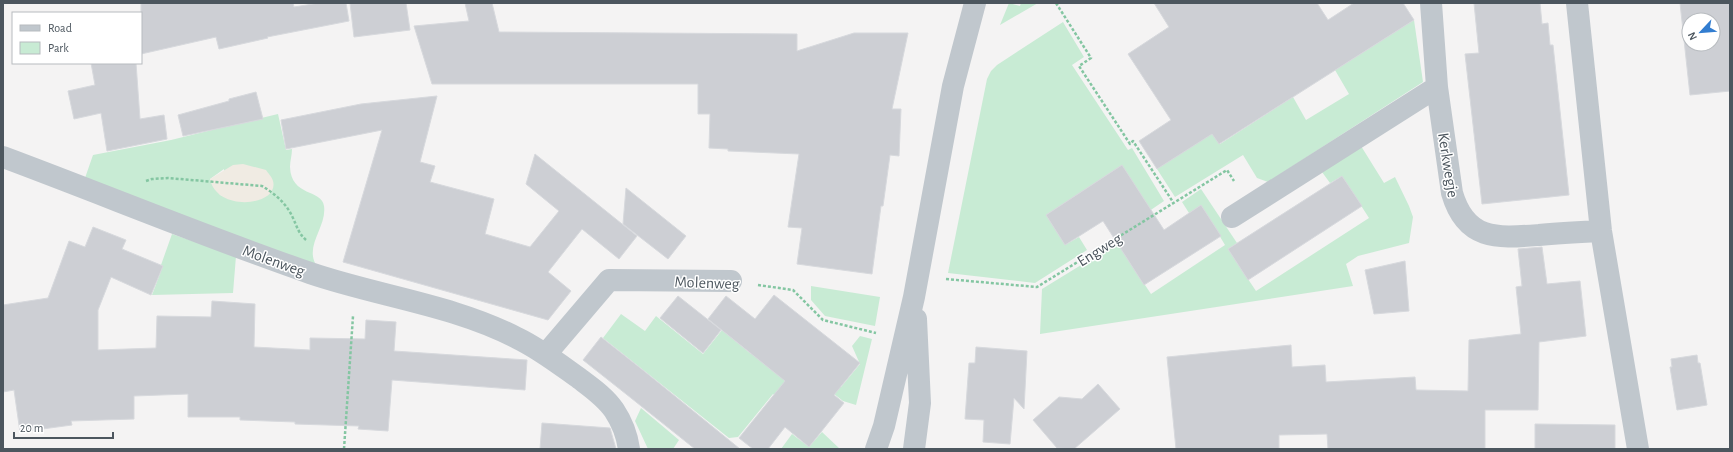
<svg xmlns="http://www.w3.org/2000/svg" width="1733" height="452" font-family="'Alegreya Sans',sans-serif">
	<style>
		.green { fill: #c8ebd4; fill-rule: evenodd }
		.sand { fill: #f0ebe3 }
		.building { fill: #cdcfd4; stroke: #d7d9dd; fill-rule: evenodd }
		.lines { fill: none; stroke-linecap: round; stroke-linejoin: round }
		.path { stroke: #84c6a2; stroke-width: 2.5; stroke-dasharray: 3 2; stroke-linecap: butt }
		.minor { stroke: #c0c7cd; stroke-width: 22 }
		.labels { text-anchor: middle; stroke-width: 3; stroke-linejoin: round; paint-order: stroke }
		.street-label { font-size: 16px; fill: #4c565e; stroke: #fff }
	</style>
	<rect width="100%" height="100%" fill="#f4f3f3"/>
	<path class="green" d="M1009,3L1020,6L1021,3H1038L1000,25Z
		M1414,20L1423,82L1268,182L1257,178L1243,155L1175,197L1157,169L1206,125L1220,144L1293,97L1306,120L1349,94L1335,70Z
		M1063,22L1084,57L1072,65L1128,150L1132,148L1164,201L1139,218L1122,165L1046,215L1065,245L1079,237L1087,250L1035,283L948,273L987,79L991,71L997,65Z
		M278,114L286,150L292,149C292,155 290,161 290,167C291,197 322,189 324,206C327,226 306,244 315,263L313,267L85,178L93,155L171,140ZM224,169L225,197L220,195L210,179Z
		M1361,146L1384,183L1395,177L1409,206L1413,217L1409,243L1358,256L1346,264L1353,286L1040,334L1042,289L1130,235L1125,255L1151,294L1225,245L1201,205L1189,213L1182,202L1201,189L1237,243L1228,249L1256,291L1369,218L1342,176L1330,183L1322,172Z
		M172,234L236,256L233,293L152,295L163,266L161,265Z
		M811,286L880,297L875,326L825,316L811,300Z
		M621,314L645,331L656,316L703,354L722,330L751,354L770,330L841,387L860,364L852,346L860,336L872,339L856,405L843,401L820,383L798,411L773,394L738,437L729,438L603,338Z
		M641,408L679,440L673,449H648L635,421Z
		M822,432L840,449H781L792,434L809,447Z"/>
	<path class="sand" d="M243,164L266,170C268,173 272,177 273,181C280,206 217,213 210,179L233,165Z"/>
	<path class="building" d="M141,3H293L294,7L319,3H346L349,21L267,37L268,38L219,49L216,37L141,54Z
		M350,3H406L410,30L354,37Z
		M465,3H492L499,32L797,34V51L854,33H908L892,109H901L899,156L890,155L883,206H881L872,274L797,264L802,228L788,227L799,154L728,151V149L709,148L710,114H698V84H432L414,26L469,21Z
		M1154,3H1317L1328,20L1354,3H1403L1414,20L1219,144L1212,134L1157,169L1139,141L1171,120L1128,54L1169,27Z
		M1474,3H1540L1542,24L1548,23L1550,45H1553L1569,195L1482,204L1465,54L1479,53Z
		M1680,3H1730V91L1690,95ZM1689,20H1713V44H1689Z
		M91,63H136L140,119L164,115L167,139L107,151L101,113L74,119L68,91L95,85Z
		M256,92L263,119L183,136L178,115L229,101V99Z
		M437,96L420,162L435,166L430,182L494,199L485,234L530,247L559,211L526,184L535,154L637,236L619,259L582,229L548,272L571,291L548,320L343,262L382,130L286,149L281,120L361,104Z
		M1122,165L1164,230L1201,205L1221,236L1144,285L1103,221L1065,245L1046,215Z
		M1342,176L1362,206L1248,280L1228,249Z
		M626,188L686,236L668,259L623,224Z
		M93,227L126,240L122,249L163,266L151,295L111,277L98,310V350L156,348L157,316L211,317L212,301L255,304L254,347L310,350V338L365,339L366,320L396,322L394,351L527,360L525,390L392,380L388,431L358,429L359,426L295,424V422L240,420V417H188V394L134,396V419L71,421L72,425L20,432L14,390L3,392V305L48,298L69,241L85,247Z
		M1542,247L1547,284L1580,281L1586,336L1539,342L1538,410H1485V449H1328L1327,434L1279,435V449H1176L1167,357L1291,345L1292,367L1325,365L1326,382L1415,377L1416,390L1468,391L1469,340L1521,334L1516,287L1522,286L1518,249Z
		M1405,261L1409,311L1374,314L1365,270Z
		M774,295L860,363L834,395L844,403L809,447L785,427L768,449H753L739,438L785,381L708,319L726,296L755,319Z
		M678,296L721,330L703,353L660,318Z
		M601,337L644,371L740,449H695L626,394L583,360Z
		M976,347L1027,351L1024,409L1014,398L1010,444L983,442L984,420L965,419L969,363H975Z
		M1697,355L1698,363H1700L1707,405L1677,410L1670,367H1672L1671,359Z
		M1098,384L1120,409L1074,449L1057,448L1033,420L1059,397L1082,399Z
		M542,423L610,428L616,449H540Z
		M1535,424L1615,425V449H1535Z"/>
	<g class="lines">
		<path class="path" d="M1056,3L1091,58L1079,66L1130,144L1133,141L1173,202
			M146,181L152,179L168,178L262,186C274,193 286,203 292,216C297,226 298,233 306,240
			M946,279L1037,287L1227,170L1234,181
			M758,285L793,290L823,320L876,333
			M344,449L353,316"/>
		<path class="minor" d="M1431,3L1437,87L1452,193C1466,241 1497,238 1539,235C1559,233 1580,232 1601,231
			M1577,3L1601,231L1638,449
			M3,157C105,195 206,237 310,273C377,296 454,305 517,338C540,349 559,364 580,379C592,388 605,397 614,410C622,422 627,435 629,449
			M1232,217L1437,87
			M546,354L609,280L731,281
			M876,449L884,426L914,297L953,86L975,3
			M914,449L920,403L916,319"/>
	</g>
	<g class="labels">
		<g class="street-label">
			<text transform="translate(1449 165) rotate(81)" y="6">Kerkwegje</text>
			<text transform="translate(1099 249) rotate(-32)" y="6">Engweg</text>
			<text transform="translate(274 260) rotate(20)" y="6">Molenweg</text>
			<text transform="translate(707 282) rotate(2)" y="6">Molenweg</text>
		</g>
	</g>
	<rect width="1733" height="452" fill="none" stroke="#4c565e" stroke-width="8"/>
	<rect x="12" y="12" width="130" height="52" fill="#ffffff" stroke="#b7bbbf"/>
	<rect x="20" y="25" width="20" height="6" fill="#c0c7cd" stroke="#b7bbbf"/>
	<text x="48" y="32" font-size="12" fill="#4c565e">Road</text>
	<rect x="20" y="42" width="20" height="12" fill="#c8ebd4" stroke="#b7bbbf"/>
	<text x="48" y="52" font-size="12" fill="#4c565e">Park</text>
	<g transform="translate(1701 32) rotate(244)"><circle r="19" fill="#ffffff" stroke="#b7bbbf"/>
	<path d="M0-3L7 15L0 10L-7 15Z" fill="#327dd0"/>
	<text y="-6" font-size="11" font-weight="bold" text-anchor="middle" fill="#4c565e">N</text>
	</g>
	<path d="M14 432v6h99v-6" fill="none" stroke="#4c565e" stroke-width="2"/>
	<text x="20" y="432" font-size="12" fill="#4c565e" stroke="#ffffff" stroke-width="3" paint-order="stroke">20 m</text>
</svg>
